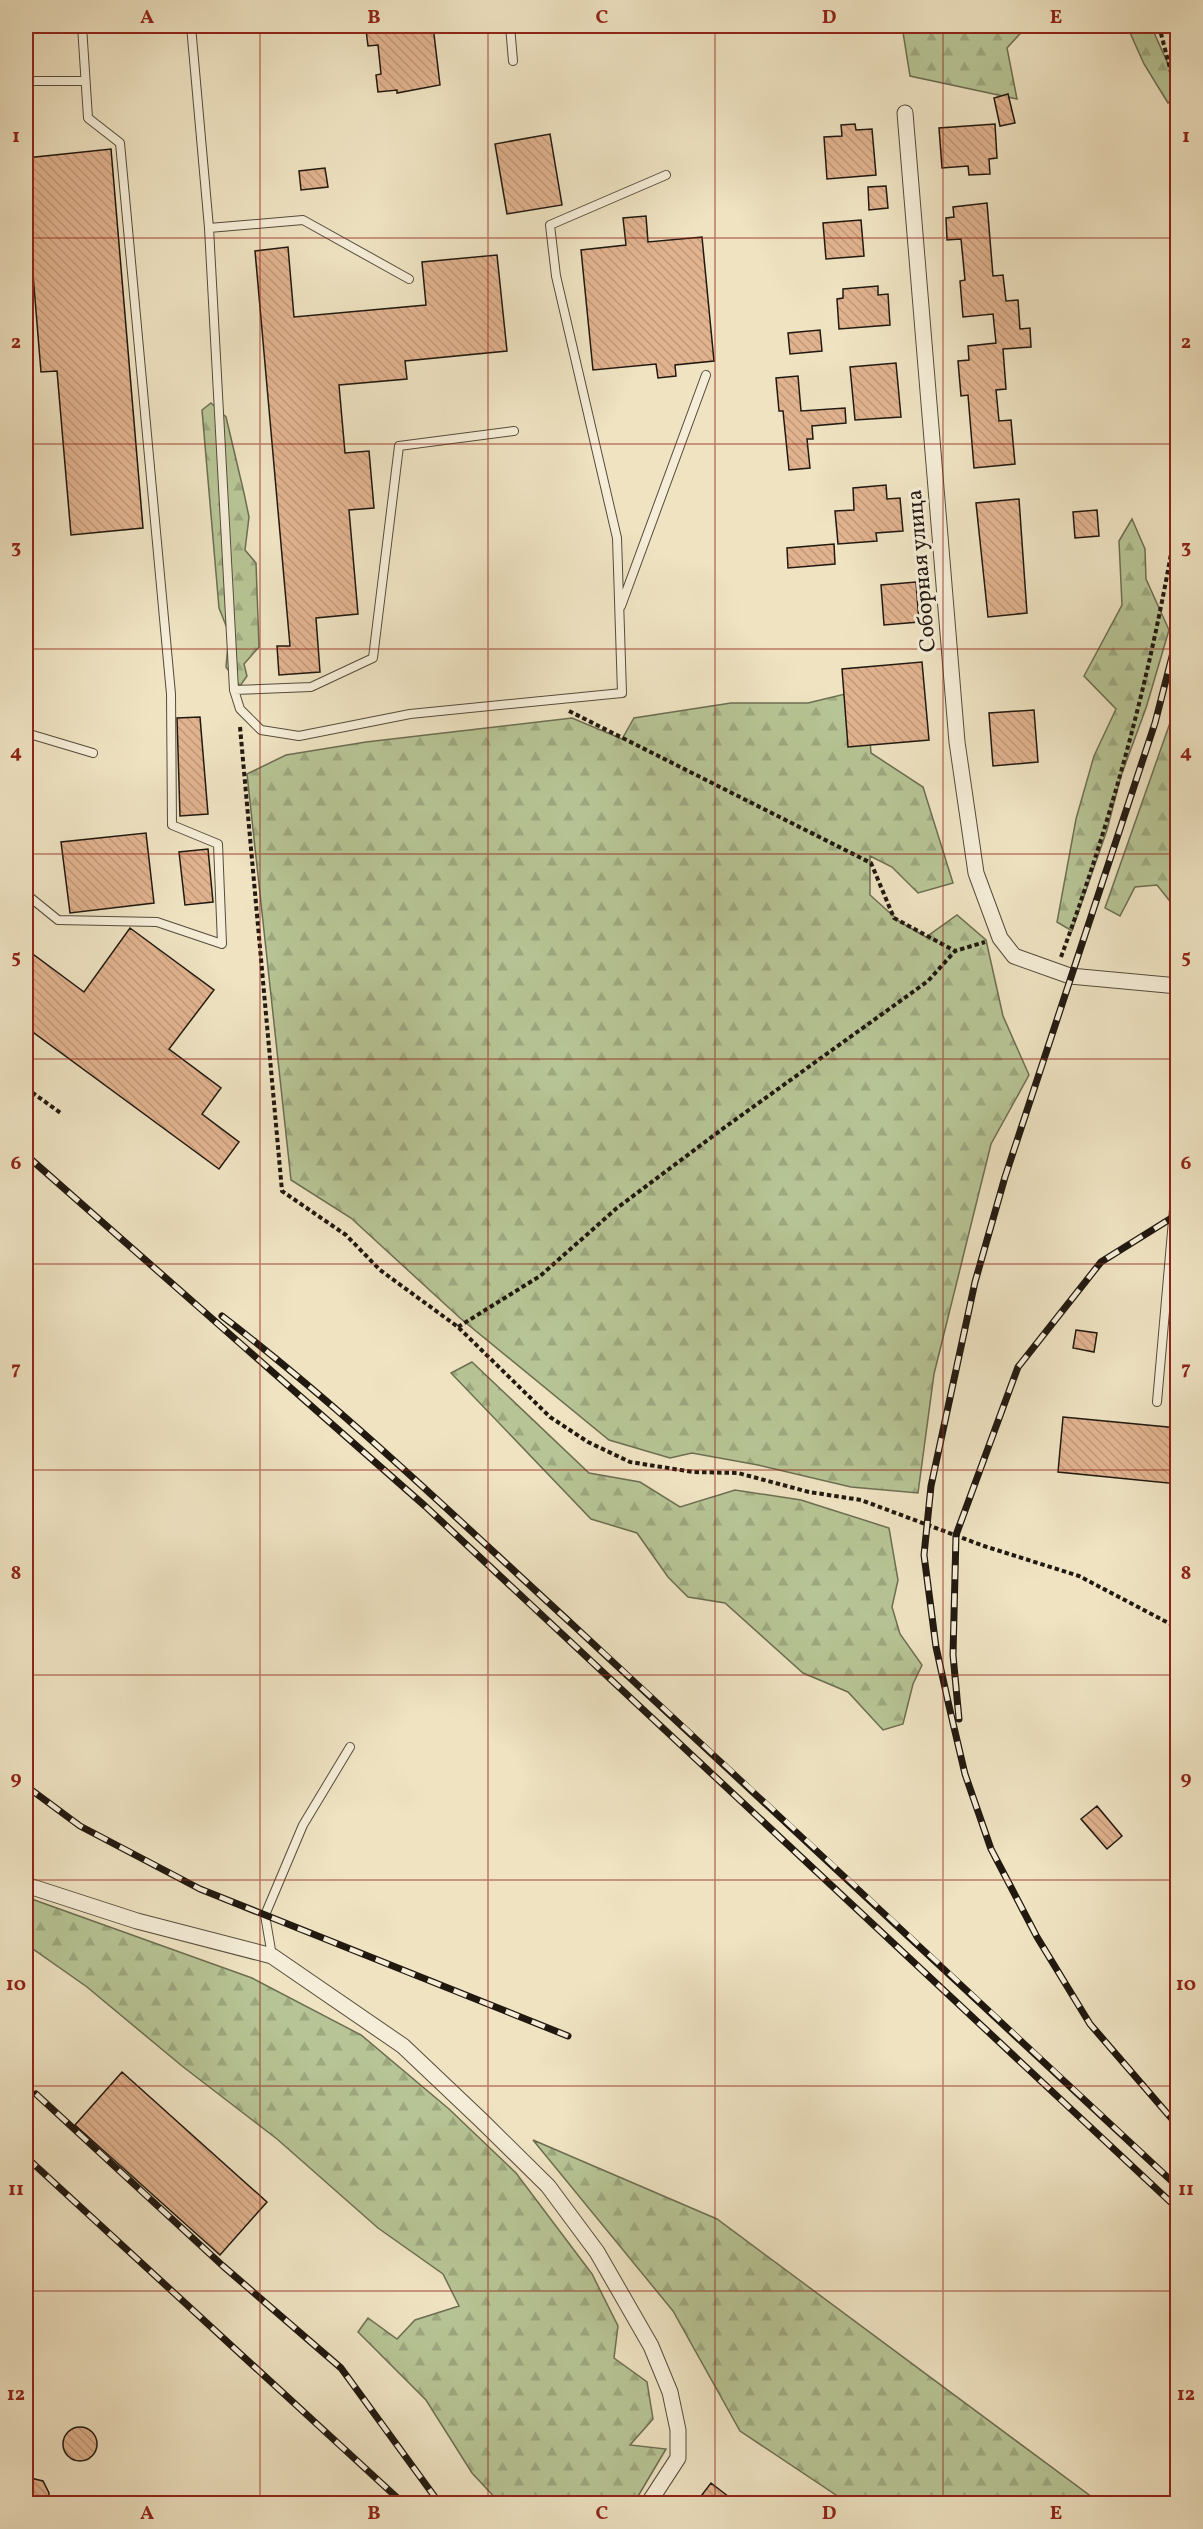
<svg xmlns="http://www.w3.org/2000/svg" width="1203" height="2529" font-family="Vollkorn,serif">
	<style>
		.forest { fill: url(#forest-firs); stroke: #6c6e52; stroke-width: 1.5 }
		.building { fill: url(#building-back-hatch); stroke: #211910; stroke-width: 1.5 }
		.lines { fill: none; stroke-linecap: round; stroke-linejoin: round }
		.lane-casing { stroke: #544c3c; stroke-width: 10 }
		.street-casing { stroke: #544c3c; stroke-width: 17 }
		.path { stroke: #211910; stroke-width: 4; stroke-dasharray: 4.5 3; stroke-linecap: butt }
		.lane { stroke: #f5edd7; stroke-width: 8 }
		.street { stroke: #f5edd7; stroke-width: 15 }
		.rail-casing { stroke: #211910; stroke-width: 7 }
		.rail { stroke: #f5edd7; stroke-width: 4.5; stroke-dasharray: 14; stroke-linecap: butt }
		.grid { fill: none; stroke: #8f2418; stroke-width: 1.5; stroke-opacity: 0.55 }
		.labels { text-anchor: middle; stroke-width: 6; stroke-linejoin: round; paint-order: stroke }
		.street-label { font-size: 22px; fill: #211910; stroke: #f5edd7 }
		.neatline { fill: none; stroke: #8f2418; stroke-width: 2 }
		.grid-label { font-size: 20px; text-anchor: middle; font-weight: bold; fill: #8f2418 }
	</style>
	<defs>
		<pattern id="forest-firs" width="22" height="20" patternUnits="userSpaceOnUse" patternTransform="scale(1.5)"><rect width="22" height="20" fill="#b7c495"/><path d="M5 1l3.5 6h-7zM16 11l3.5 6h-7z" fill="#9da87f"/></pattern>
		<pattern id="building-back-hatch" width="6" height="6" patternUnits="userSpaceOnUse" patternTransform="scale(1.5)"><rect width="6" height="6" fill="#e1b38f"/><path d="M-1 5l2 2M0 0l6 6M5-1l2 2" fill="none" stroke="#c1997a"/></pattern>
	</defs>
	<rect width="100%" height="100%" fill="#efe3c2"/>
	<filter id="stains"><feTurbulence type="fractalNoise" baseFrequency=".00333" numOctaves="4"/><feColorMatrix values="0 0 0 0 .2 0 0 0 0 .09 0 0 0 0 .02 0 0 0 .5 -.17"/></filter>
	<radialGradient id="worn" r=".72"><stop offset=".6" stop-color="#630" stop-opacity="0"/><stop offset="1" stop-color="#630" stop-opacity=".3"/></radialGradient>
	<path class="forest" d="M902,26H1027L1007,48L1017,99L910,76Z
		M1127,26H1151L1177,84V94L1168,103L1144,64Z
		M211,403L226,417L244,493L249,517L245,550L256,563L259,647L244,664L247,676L240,686L226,667L229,633L219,608L202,410Z
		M1132,519L1145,549L1146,579L1169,630L1146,708L1121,776L1107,830L1072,931L1057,922L1076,819L1094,756L1116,709L1084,676L1122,605L1119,541Z
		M845,694L868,714L871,753L923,787L953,883L918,893L892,867L870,856V895L900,922L926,937L957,915L986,940L1003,1016L1029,1075L991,1144L934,1374L918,1493L851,1487L758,1465L692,1453L670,1458L609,1440L460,1318L351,1218L291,1180L247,774L286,755L366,742L572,718L622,739L634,718L731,703H808Z
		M1177,703V910L1157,885L1135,887L1120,916L1105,908Z
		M472,1362L589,1473L640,1482L680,1507L735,1490L801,1500L889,1528L898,1580L892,1607L900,1634L922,1665L913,1684L903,1724L883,1730L848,1692L803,1673L725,1603L688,1597L668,1577L637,1533L591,1519L451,1373Z
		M26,1897L252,1978L361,2035L449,2109L516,2173L592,2274L618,2326L614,2358L647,2382L653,2419L630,2445L666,2449L634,2503H500L472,2473L426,2400L358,2332L368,2318L397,2339L415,2320L459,2306L443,2274L378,2228L277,2139L182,2066L87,1987L26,1944Z
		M533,2140L717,2219L1100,2503H848L740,2431L673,2311Z"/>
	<path class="building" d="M376,26H433L440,85L397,93V90L378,92L376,75L381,74L378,45L368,46L366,30L377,29Z
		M1008,94L1015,123L1000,126L994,98Z
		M855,124L856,130L872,129L876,175L827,179L824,137L842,136L841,125Z
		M995,124L997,158L989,159L990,174L969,175L968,166L942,168L939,128Z
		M550,134L562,205L507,214L495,144Z
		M111,149L143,528L71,535L57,371L41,372L26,189V158Z
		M325,168L328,187L301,190L299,171Z
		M886,186L888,208L869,210L868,187Z
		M987,203L993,276L1003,275L1006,301L1018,300L1020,329L1030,328L1031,347L1003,349L1006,389L996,390L999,421L1011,420L1015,464L974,468L968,395L961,396L958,361L969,360L968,346L996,343L993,314L963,317L960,281L965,280L961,239L947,240L946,218L954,217L953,207Z
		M646,216L648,242L702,237L714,361L675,365L676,376L658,378L656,364L593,370L581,250L626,245L623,218Z
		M861,220L864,256L826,259L823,223Z
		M288,247L294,317L426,305L422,262L497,255L507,351L405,361L407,379L339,385L345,453L369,451L374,508L349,510L358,614L316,618L320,672L279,675L277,646H290L255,251Z
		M878,286V295L888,294L890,325L839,329L837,299L843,298V289Z
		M820,330L822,351L790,354L788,333Z
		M896,363L901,417L855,420L850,367Z
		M798,376L801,411L845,408L846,423L812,426L813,439H807L810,468L789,470L783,411H779L776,378Z
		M886,485L887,499L900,498L903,531L876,533L877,541L838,544L835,511L854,510L853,488Z
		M1019,499L1027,613L988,617L976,503Z
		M1097,510L1099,536L1075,538L1073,512Z
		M834,544L835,564L788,568L787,548Z
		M916,582L919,622L884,625L881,585Z
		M922,662L929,740L848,747L842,669Z
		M1034,710L1038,762L993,766L989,713Z
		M200,717L208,814L180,816L177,718Z
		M146,833L154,903L70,913L61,842Z
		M208,849L213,902L185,905L179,852Z
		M130,928L214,990L169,1049L221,1088L202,1114L239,1142L219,1169L26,1027V949L84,992Z
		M1076,1330L1097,1333L1094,1352L1073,1348Z
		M1063,1417L1178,1428V1484L1058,1472Z
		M1097,1806L1122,1836L1107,1849L1081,1819Z
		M122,2072L267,2202L220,2255L75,2125Z
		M63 2444a17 17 0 1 1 34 0a17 17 0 1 1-34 0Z
		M26,2477L43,2481L49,2493L48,2504H26Z
		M711,2483L738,2504H695Z"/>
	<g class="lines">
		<g class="lane-casing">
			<path id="lane" d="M191,26L209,228L234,690L240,709L261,730L299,736L410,714L622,693L617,538L556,276L550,225L666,175
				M510,26L513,61
				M26,81H85
				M209,228L303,220L409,279
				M621,606L706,375
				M234,690L311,687L373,658L399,446L514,431
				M26,733L93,753
				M26,894L58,920L157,922L222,944L218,844L172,825L171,694L120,143L88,118L82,26
				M1157,1402L1178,1164
				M272,1956L265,1915L303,1825L350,1747"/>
		</g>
		<g class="street-casing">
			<path id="street" d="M905,113L957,742L976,873L1000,938L1014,956L1070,976L1178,986
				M26,1885L137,1921L272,1956L403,2046L481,2120L548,2186L597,2252L651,2346L670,2392L678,2430V2458L648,2504"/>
		</g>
		<path class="path" d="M1159,26L1178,99
			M569,711L871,863L894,918L955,951
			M240,727L282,1191L346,1235L380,1270L458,1327L550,1417L588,1442L630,1462L693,1472L738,1473L809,1492L861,1500L984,1546L1079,1576L1178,1628
			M1061,957C1114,813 1154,664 1178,512
			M26,1088L62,1114
			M458,1327L540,1276L617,1208L721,1130L928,981L955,951L985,942"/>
		<use href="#lane" class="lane"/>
		<use href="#street" class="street"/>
		<g class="rail-casing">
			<path id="rail" d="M1178,633L1155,723L1005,1177L975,1282L931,1486L924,1555L936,1647L949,1706L965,1774L991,1849L1037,1937L1090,2024L1178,2126
				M26,1155L425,1506L1178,2209
				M222,1316C346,1411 458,1520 573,1625C776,1811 977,1999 1178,2187
				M959,1719L953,1655L956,1535L1018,1367L1101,1262L1178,1214
				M26,1786L80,1826L200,1889L568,2036
				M36,2094L223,2266L341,2368L440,2504
				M26,2157L404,2504"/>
		</g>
		<use href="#rail" class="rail"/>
	</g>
	<path class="grid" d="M260,26V2504M488,26V2504M715,26V2504M943,26V2504M26,238H1178M26,444H1178M26,649H1178M26,854H1178M26,1059H1178M26,1264H1178M26,1470H1178M26,1675H1178M26,1880H1178M26,2086H1178M26,2291H1178"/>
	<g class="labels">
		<g class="street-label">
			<text transform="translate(920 571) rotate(-95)" y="8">Соборная улица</text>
		</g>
	</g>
	<rect width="1203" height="2529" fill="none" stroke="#efe3c2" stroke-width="66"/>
	<rect x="33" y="33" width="1137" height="2463" class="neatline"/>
	<g class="grid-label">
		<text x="147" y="23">A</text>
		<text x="374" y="23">B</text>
		<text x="602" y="23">C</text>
		<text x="829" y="23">D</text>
		<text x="1056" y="23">E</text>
		<text x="16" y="142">1</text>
		<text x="1186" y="142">1</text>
		<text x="16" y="348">2</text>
		<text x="1186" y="348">2</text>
		<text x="16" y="553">3</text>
		<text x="1186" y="553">3</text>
		<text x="16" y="758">4</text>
		<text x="1186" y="758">4</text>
		<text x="16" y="963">5</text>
		<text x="1186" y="963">5</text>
		<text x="16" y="1169">6</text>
		<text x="1186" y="1169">6</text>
		<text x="16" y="1374">7</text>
		<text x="1186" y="1374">7</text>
		<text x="16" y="1579">8</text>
		<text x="1186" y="1579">8</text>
		<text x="16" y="1784">9</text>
		<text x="1186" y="1784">9</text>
		<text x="16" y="1990">10</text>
		<text x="1186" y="1990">10</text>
		<text x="16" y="2195">11</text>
		<text x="1186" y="2195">11</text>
		<text x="16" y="2400">12</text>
		<text x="1186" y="2400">12</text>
		<text x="147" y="2519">A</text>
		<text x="374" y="2519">B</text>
		<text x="602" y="2519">C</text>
		<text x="829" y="2519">D</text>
		<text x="1056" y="2519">E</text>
	</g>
	<rect width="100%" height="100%" filter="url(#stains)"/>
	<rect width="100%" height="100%" fill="url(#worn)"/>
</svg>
